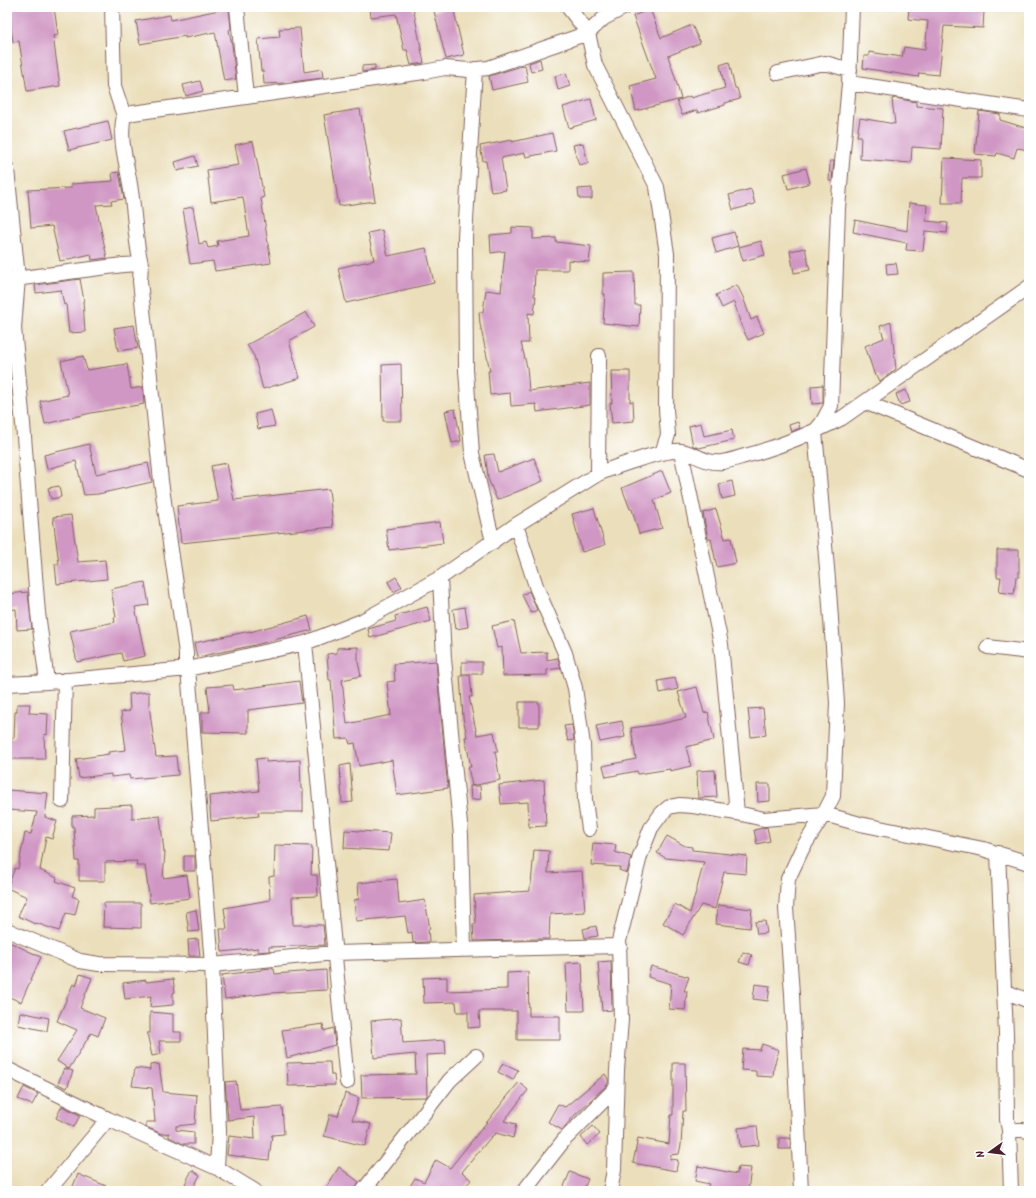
<svg xmlns="http://www.w3.org/2000/svg" width="1036" height="1198" font-family="Kalam,sans-serif">
	<style>
		.building { fill: #d097c4 }
		.lines { fill: none; stroke-linecap: round; stroke-linejoin: round }
		.minor-casing { stroke: #82625d; stroke-width: 16 }
		.minor { stroke: #fff; stroke-width: 14 }
	</style>
	<rect width="100%" height="100%" fill="#fff"/>
	<filter id="ink" filterUnits="userSpaceOnUse"><feTurbulence type="fractalNoise" baseFrequency=".025" numOctaves="2"/><feDisplacementMap in="SourceGraphic" scale="8" xChannelSelector="R" yChannelSelector="G"/><feConvolveMatrix kernelMatrix="1 2 1 2 8 2 1 2 1" color-interpolation-filters="sRGB"/></filter>
	<filter id="wash" filterUnits="userSpaceOnUse"><feTurbulence type="fractalNoise" baseFrequency=".012" numOctaves="4" result="noise"/><feDisplacementMap in="SourceGraphic" scale="16" xChannelSelector="R" yChannelSelector="G"/><feGaussianBlur stdDeviation="0.9" result="paint"/><feColorMatrix in="noise" values="0 0 0 0 0 0 0 0 0 0 0 0 0 0 0 0 0 1.4 0 .05"/><feComposite in="paint" operator="in"/></filter>
	<g filter="url(#wash)">
		<rect width="100%" height="100%" fill="#ebdfbb"/>
		<g id="blocks">
			<path class="building" d="M9,7H54L58,35L53,36L60,86L27,91L19,41L13,42L10,21H11Z
				M370,7H413L424,63L411,65L407,50H404L396,14L371,17Z
				M453,7L464,55L446,59L434,11Z
				M909,7H957L956,10L984,11L983,28L944,26L939,75L919,73L918,77L863,68L864,56H869V52L902,57L904,47L925,50L928,21L908,19Z
				M229,8L231,29L229,30L232,45L236,79L224,81L215,32L185,38V36L140,44L136,21L170,15L171,20Z
				M650,9L661,38L692,25L700,43L668,56L675,77L681,99L636,111L630,86L656,79L633,16Z
				M300,28L304,72L322,69L323,78L284,83L264,84L263,71H261L258,39L280,37L279,29Z
				M540,59L542,69L531,72L529,63Z
				M729,62L735,88H737L740,99L725,103V105L698,113L697,110L682,115L677,101L690,96L691,98L725,88L720,65Z
				M375,65V70L362,72V66Z
				M525,65L528,82L492,90L489,76Z
				M566,73L570,86L558,90L555,76Z
				M200,81L203,91L186,96L183,85Z
				M895,98L916,102V106L943,108L941,149L912,147L911,163L860,159L861,136H857L860,118L895,124L892,99Z
				M591,99L596,120L569,128L563,107Z
				M360,109L375,201L339,206L324,115Z
				M979,111L1000,114V120L1029,129V150L1017,148L1014,158L997,153L996,156L975,154Z
				M108,121L112,140L69,150L64,131Z
				M552,133L556,151L526,157L525,153L501,158L506,190L491,192L486,161H483L480,146L512,140V142Z
				M253,141L264,197L261,198L271,263L215,271L213,261L190,264L187,245H189L183,209L193,207L199,244L206,242L208,248L218,246L217,241L249,236L243,197L211,202L207,170L239,165L235,145Z
				M583,143L588,163L579,165L573,145Z
				M195,156L198,166L177,171L175,162Z
				M944,158L981,160V178H962L961,203H942Z
				M830,161H834L832,181H829Z
				M806,168L810,183L788,189L784,174Z
				M119,172L124,199L111,201L112,204L96,205L107,258L92,260L91,254L60,261L52,226L31,228L28,190L71,188V184L113,181L112,173Z
				M592,188V199H579L578,189Z
				M751,189L755,204L733,210L729,195Z
				M909,203L927,205L926,221L948,223L947,233L925,231L923,251L906,250L907,243L853,232L855,220L907,231Z
				M512,227L533,228V239L556,238V242L591,246L589,262L568,260V270H535L534,296H536L534,314L528,313L529,343H521L527,367L529,391L590,383V405L537,412L536,404L511,406L510,393L490,395L488,371H490L480,324L479,312H483L486,290L501,292L505,251L491,253L490,235L512,233Z
				M382,230L388,256L426,248L434,283L346,303L338,268L374,260L368,233Z
				M734,232L738,246L716,253L712,238Z
				M761,241L765,255L743,261L739,247Z
				M805,248L810,270L794,273L790,251Z
				M896,263L898,274L887,275L886,264Z
				M634,272L635,305H640L639,327L603,323L605,294H603V273Z
				M80,279L84,301H83L85,332L69,333L66,304L64,305L61,290L36,293L35,285Z
				M737,285L743,297L751,320L757,317L764,333L748,340L741,325L734,302L722,308L716,295Z
				M306,312L314,327L289,341L300,378L263,389L254,356L247,345Z
				M891,322L896,369L880,381L877,375L875,376L865,346L884,338L880,326Z
				M134,325L138,348L118,351L114,328Z
				M83,356L87,370L127,364L131,389L143,387L144,404L91,413L45,424L40,401L68,395L61,361Z
				M401,364L402,421H383L382,365Z
				M611,371H630V402L633,401L634,421L612,423L610,403H612Z
				M823,385V403L812,404L811,386Z
				M906,390L910,402L900,405L896,394Z
				M455,409L461,441L452,443L445,411Z
				M271,410L275,426L258,429L255,414Z
				M798,422L800,428L791,432L789,425Z
				M701,423L704,436L732,430L734,440L699,448L693,446L689,426Z
				M89,444L96,474L148,463L152,482L98,494L84,495L76,461L47,469L44,455Z
				M494,454L498,472L534,458L543,481L497,500L487,476H488L485,455Z
				M227,463L234,500L329,489L333,527L181,543L177,506L218,501L211,466Z
				M662,471L671,493L654,500L662,528L639,534L632,509H630L622,488Z
				M732,481L735,496L722,499L719,484Z
				M59,486L61,497L51,499L48,488Z
				M594,508L605,545L582,552L572,514Z
				M716,509L725,539L731,538L736,563L717,567L711,539H708L703,513Z
				M71,515L78,562L105,560L107,579L57,584L55,564H59L53,517Z
				M440,522L443,543L389,550L386,529Z
				M997,550H1019V577H1016L1014,594L999,592L1001,577H997Z
				M396,577L402,587L394,592L388,582Z
				M145,582L149,605L135,607L145,656L123,661L121,653L77,662L70,631L115,622L114,617H116L111,589Z
				M529,591L537,610L531,613L522,595Z
				M28,592L32,629L17,630L16,609L7,610V594Z
				M427,607L431,621L370,638L368,629L396,621L395,616Z
				M465,607L468,627L456,629L453,609Z
				M308,616L312,630L255,645L197,657L194,643L250,631V632Z
				M514,621L521,653L547,652V660L558,658L561,668L547,670V675L503,676L502,647L497,648L492,626Z
				M358,647V662L361,676L342,680L347,724L391,715L387,682L395,681L394,664L436,661L448,788L397,795L392,760L359,766L355,743L350,744L348,738L336,739L331,680H329L327,654L337,653V648Z
				M462,662H482V674H462Z
				M470,675L472,697H469L477,735L494,732L498,751H495L500,780L472,786L468,767H471L465,737H467L463,717L460,676Z
				M675,678L678,689L660,693L658,681Z
				M299,681L302,703L248,710V733L202,732V712H210L207,687L233,685L234,690Z
				M697,687L704,713L708,712L714,740L686,747L691,766L670,771V769L638,774L637,771L606,777L603,766L636,759L631,728L660,724L686,718L678,692Z
				M149,692V705L156,757L176,756L178,775L130,779L129,775L111,777V774L79,778L76,759L109,754L108,752L126,750L121,712L130,711L129,694Z
				M519,702H539V727H519Z
				M17,704H30L29,713L48,714L47,735L44,734L45,759H9V738H14L15,712H17Z
				M763,708L766,735L751,737L748,709Z
				M622,721L625,737L600,742L596,726Z
				M572,725L574,740L568,741L564,726Z
				M266,758V762L300,760L301,789H303V812H258L259,816L211,821L209,796L259,791L256,759Z
				M350,764L353,802L342,803L340,766Z
				M715,770L717,797L698,798L697,771Z
				M544,780L546,826L529,827L528,802L501,804L499,785Z
				M757,784H770V801L758,802Z
				M470,786H480L481,799L471,800Z
				M7,790L48,793L45,817L57,821L52,839L46,837L40,870L57,878L56,881L75,888L72,896L79,899L75,915L66,913L59,931L36,923L35,924L18,916L27,897L7,888L15,868L18,869L25,833L31,834L37,812L7,810Z
				M132,805V819L160,816L164,852H165L163,878L187,875L190,898L150,903L145,866H136L137,861L105,862V881H79V861H76L74,827H72V816L94,815V807Z
				M767,827L770,841L757,844L754,830Z
				M345,830L391,833L389,851L344,848Z
				M667,836L685,846L692,847V850L747,856L746,874L724,872L715,909L701,905L683,935L663,923L675,904L690,913L704,862L666,858L657,853Z
				M593,843L616,845L615,852L631,857L627,873L619,870L620,867L591,865Z
				M275,845L312,846L311,875H317L318,896L292,897L293,925H323L325,945L269,947V951L258,952V948L222,952L220,929H227L224,908L270,900L269,877L274,876Z
				M534,850L549,851L548,873L582,871L585,912L550,914L549,939H526V940L474,941L473,924H476L474,895L530,891V885H531Z
				M184,856H195V871H184Z
				M397,879L399,904L425,900L430,929H428L429,942L413,943L412,932L408,933L405,916L356,921L354,900L359,899L358,883Z
				M104,903H141V928L103,927Z
				M718,905L752,909L750,928L716,924Z
				M196,910L199,931L189,932L186,912Z
				M765,921L767,933L757,934L755,922Z
				M596,926L598,936L585,938L583,929Z
				M198,939L200,956H189L188,940Z
				M7,941L41,957L21,1002L7,996Z
				M743,952L752,955L749,965L739,962Z
				M611,961L612,1010L602,1011L598,962Z
				M582,962L584,1011H568L566,963Z
				M651,966L689,977L684,991H687L685,1010L669,1009L671,984L648,977Z
				M272,968V969H274L275,974L326,970L327,990L270,993L225,999L222,975L262,970V969Z
				M528,972L529,1016H560V1040H517V1011H479L480,1027L468,1028V1012H457L456,1002L424,1003L423,978L447,977V991L507,989V973Z
				M80,974L92,978L80,1008L105,1018L98,1036L91,1033L69,1069L57,1061L77,1030L57,1021L73,984L76,986Z
				M173,979L175,992L173,993V1005L150,1007L151,996L125,999L123,983L146,980V982Z
				M755,984L770,986L768,1001L753,999Z
				M20,1012L49,1018L47,1031L18,1025Z
				M150,1012L173,1014V1032H181V1041H159L161,1054L152,1056L147,1033H150Z
				M401,1018L403,1043L445,1040L446,1054L426,1055L427,1096L426,1097L362,1098L361,1075L416,1074L415,1054L374,1058L371,1021Z
				M323,1024L324,1031L333,1028L335,1045L287,1058L282,1030Z
				M762,1044L779,1050L774,1066L773,1077L756,1076V1071L741,1070L743,1049L760,1050Z
				M330,1062L331,1075H334L335,1085L288,1086L287,1063Z
				M503,1063L518,1070L513,1080L498,1072Z
				M673,1063H685L686,1111H683L681,1145L679,1154L670,1155V1159L678,1160L676,1171L633,1163L638,1138L669,1144L671,1115H673Z
				M159,1064L163,1092L197,1095L195,1124L176,1126V1130L194,1132V1144H183L169,1137V1133L162,1134L146,1127V1122H155L152,1088L132,1086L135,1068L150,1070V1065Z
				M64,1068L73,1071L67,1088L58,1084Z
				M605,1074L608,1079V1084L574,1116L562,1130L548,1122L558,1104L565,1107Z
				M236,1081L240,1110L282,1107L284,1134L272,1135L269,1160L227,1155L229,1136L255,1139L254,1117L228,1120L225,1082Z
				M519,1082L528,1090L504,1121L516,1124L513,1138L496,1133L491,1137L462,1172L471,1180L461,1191H407L415,1178L424,1182L436,1160L450,1168Z
				M24,1087L38,1094L32,1105L18,1099Z
				M345,1093L359,1098L352,1120L371,1124L365,1146L324,1136L330,1114L338,1116Z
				M62,1106L80,1115L74,1127L56,1118Z
				M593,1126L600,1134L587,1145L581,1137Z
				M757,1126L759,1145L740,1147L738,1128Z
				M779,1138H790L791,1149H779Z
				M698,1166L737,1174L738,1167L751,1168L748,1191H706L709,1184L695,1181Z
				M339,1167L359,1182L355,1191H324Z
				M192,1170L200,1175L193,1188L185,1184Z
				M570,1172L588,1179L583,1191H562Z
				M78,1174L118,1191H71Z"/>
		</g>
	</g>
	<g filter="url(#ink)">
		<use href="#blocks" fill-opacity="0" stroke="#82625d" stroke-width="1"/>
		<g class="lines">
			<g class="minor-casing">
				<path id="minor" d="M112,7L114,86L124,116
					M237,7L246,97
					M568,7L588,33L595,65L657,187L667,254L666,409L668,435L662,453
					M475,69L465,237L466,370L472,453L493,542
					M778,73L825,63L850,70
					M849,83L1029,110
					M7,169L18,278L14,328L23,424L38,613L47,682
					M141,264L140,281L161,481L186,653V665L188,669L212,965L219,1131L217,1168
					M7,280L123,265L141,264C135,240 135,216 131,191C128,166 118,141 124,116L133,113L424,72L445,68L469,70L488,68L588,33L604,18L625,7
					M865,402L1029,470
					M681,451L721,644L737,813
					M598,474L599,356
					M516,525L537,589L565,653L575,688L583,745L585,801L589,829
					M440,578L444,659L461,835L464,950
					M305,643L347,1082
					M988,647L1029,652
					M7,684L47,682L188,669L305,643L362,621L440,578L516,525L598,474C614,467 665,449 681,451C695,453 705,464 722,462C729,461 738,458 745,456C780,447 810,434 842,418L1029,287
					M62,801L65,680
					M998,853L1006,1034L1007,1120L1009,1130
					M7,930L80,961L99,964L212,965L334,953L620,946
					M1004,991L1029,1001
					M7,1069L108,1119L217,1168L255,1191
					M48,1191L108,1119
					M363,1191L450,1080L476,1056
					M524,1191L564,1140L616,1088
					M610,1191L614,1170L617,1070L621,1020L619,941L640,856L651,828L662,813L669,807L679,805L693,806L737,813L764,819L824,814L860,824L983,849L1029,863
					M801,1191L792,994L786,908L788,879L802,849L824,814L833,796L837,703L829,591L815,431L822,423L831,406L838,208L849,83L852,7
					M1011,1191L1009,1130H1022L1029,1131"/>
			</g>
			<use href="#minor" class="minor"/>
		</g>
	</g>
	<rect width="1036" height="1198" fill="none" stroke="#fff" stroke-width="24"/>
	<g transform="translate(990 1152) rotate(256)" stroke="#ffffff" stroke-width="3" paint-order="stroke">
	<path d="M0-3L7 15L0 10L-7 15Z" fill="#4a1f2b"/>
	<text y="-6" font-size="11" font-weight="bold" text-anchor="middle" fill="#4a1f2b">N</text>
	</g>
</svg>
